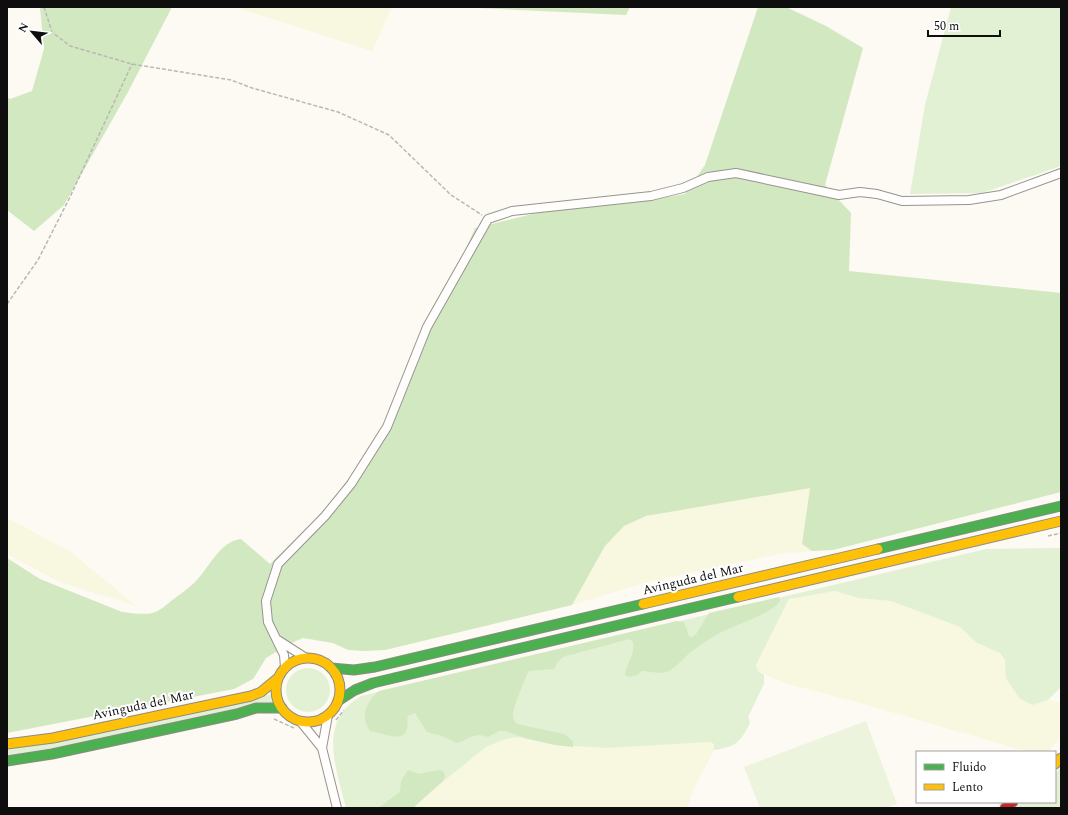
<svg xmlns="http://www.w3.org/2000/svg" width="1068" height="815" viewBox="0 0 1068 815" font-family="Spectral,serif">
  <rect width="100%" height="100%" fill="#fcfaf2"/>
  <path fill="#f8f7df" d="M 235,7 L 392,7 L 372,51 Z
    M 810,487 L 802,544 L 812,551 L 779,554 L 647,582 L 572,605 L 605,546 L 624,526 L 646,516 Z
    M 7,518 L 71,552 L 136,606 L 60,582 L 7,554 Z
    M 835,591 L 858,598 L 891,601 L 960,627 L 977,643 L 1000,653 L 1005,660 L 1006,678 L 1032,705 L 1048,700 L 1061,703 L 1061,737 L 1048,752 L 1028,752 L 857,702 L 784,683 L 758,671 L 756,665 L 789,599 Z
    M 518,737 L 555,745 L 607,748 L 710,742 L 714,744 L 714,750 L 693,790 L 687,808 L 413,808 L 425,796 L 486,747 L 505,739 Z"/>
  <path fill="#e2f1d3" d="M 951,7 L 1061,7 L 1061,166 L 982,193 L 910,194 L 925,105 Z
    M 1061,548 L 1061,687 L 1048,700 L 1032,705 L 1019,698 L 1006,678 L 1005,660 L 1000,653 L 977,643 L 960,627 L 891,601 L 858,598 L 835,591 L 789,599 L 756,665 L 758,671 L 764,675 L 764,684 L 748,717 L 750,723 C 740,743 735,747 714,750 L 714,744 L 710,742 L 607,748 L 555,745 L 518,737 L 505,739 L 486,747 L 425,796 L 413,808 L 346,808 C 336,768 317,722 361,696 L 986,549 Z
    M286 690a22 22 0 1 1 44 0a22 22 0 1 1-44 0Z
    M 270,694 L 273,705 L 90,742 L 7,756 L 7,750 C 91,736 174,719 257,699 Z
    M 1061,767 L 1061,808 L 1015,808 L 1022,802 L 1055,802 L 1055,774 Z"/>
  <path fill="#d2e8c1" d="M 40,7 L 172,7 L 128,92 L 64,205 L 34,231 L 7,210 L 7,97 L 10,99 L 32,91 L 44,49 Z
    M 458,7 L 630,7 L 626,15 Z
    M 758,7 L 786,7 L 826,26 L 863,48 L 825,185 L 851,213 L 849,271 L 1061,293 L 1061,492 L 833,550 L 812,551 L 802,544 L 810,488 L 646,516 L 624,526 L 605,546 L 572,605 L 385,650 L 364,651 L 348,650 L 333,643 L 303,638 L 289,644 L 266,658 L 253,679 L 234,689 L 7,733 L 7,558 L 40,579 L 122,612 C 131,613 143,615 153,613 C 159,611 165,606 171,601 C 179,595 188,589 195,582 C 209,568 220,541 241,539 L 270,564 L 330,505 L 382,432 L 445,296 L 475,228 L 545,211 L 631,203 L 685,194 L 705,165 Z
    M 779,597 L 780,601 C 774,612 739,624 726,630 C 715,635 703,643 692,651 C 684,657 678,666 669,671 C 658,675 652,671 642,671 L 637,675 L 629,677 L 625,675 C 626,663 636,654 633,642 L 629,639 L 563,657 L 557,663 L 554,669 L 529,671 C 526,675 512,711 513,716 C 513,719 515,722 517,724 L 564,734 L 573,741 L 573,747 L 555,745 L 525,738 L 505,731 L 499,731 L 488,737 C 474,732 470,739 457,743 L 442,736 L 427,732 L 415,713 L 408,716 C 406,721 409,727 406,732 C 400,742 379,732 370,731 C 360,717 366,701 379,691 L 677,621 L 684,622 L 689,636 L 692,637 L 696,634 L 709,613 Z
    M 408,770 L 419,774 L 438,770 L 443,771 L 445,776 L 443,781 L 413,808 L 378,808 L 400,792 L 401,781 Z"/>
  <path fill="#ecf4dd" d="M 866,721 L 897,804 L 886,808 L 760,808 L 744,767 Z"/>
  <g fill="none" stroke-linecap="round" stroke-linejoin="round">
    <g stroke="#959491" stroke-width="10">
      <path id="street" d="M 278,640 L 306,658
        M 285,668 L 284,655 L 268,622 L 266,601 L 278,564 L 325,516 L 351,484 L 387,427 L 427,327 L 488,219 L 512,211 L 651,196 L 683,188 L 708,177 L 736,173 L 839,195 L 860,192 L 877,194 L 902,201 L 969,200 L 1001,195 L 1061,173
        M 300,721 L 322,748 L 337,808
        M 322,748 L 328,715"/>
    </g>
    <g stroke="#8c8b87" stroke-width="11">
      <path id="fast" d="M 878,549 L 1061,506
        M 331,668 L 354,670 L 375,667 L 643,604
        M 338,701 L 355,690 L 373,683 L 738,597
        M 7,761 L 52,754 L 237,714 L 256,708 L 282,708"/>
    </g>
    <g stroke="#8c8b87" stroke-width="11">
      <path id="slow" d="M 738,597 L 1061,521
        M 643,604 L 878,549
        M276 690a32 32 0 1 1 64 0a32 32 0 1 1-64 0Z
        M 7,744 L 53,738 L 251,696 L 261,692 L 278,678
        M 1055,764 L 1061,758"/>
    </g>
    <g stroke="#8c8b87" stroke-width="11">
      <path id="jam" d="M 1005,808 L 1013,802"/>
    </g>
    <path stroke="#b8b8b6" stroke-width="1.5" stroke-dasharray="4 2" stroke-linecap="butt" d="M 44,7 L 52,32 L 70,46 L 132,64 L 231,80 L 252,88 L 338,112 L 389,135 L 451,195 L 482,215
      M 7,304 L 38,260 L 70,197 L 132,64
      M 1048,536 L 1061,533
      M 274,719 L 294,728
      M 336,720 L 344,710"/>
    <use href="#street" stroke="#fffefd" stroke-width="8"/>
    <use href="#fast" stroke="#4caf50" stroke-width="9"/>
    <use href="#slow" stroke="#ffc107" stroke-width="9"/>
    <use href="#jam" stroke="#c62828" stroke-width="9"/>
  </g>
  <g text-anchor="middle" dominant-baseline="central" stroke-width="4" stroke-linejoin="round" paint-order="stroke">
    <g font-size="13" fill="#0e0e0e" stroke="#fff">
      <text transform="translate(693 579) rotate(-13)">Avinguda del Mar</text>
      <text transform="translate(143 705) rotate(-12)">Avinguda del Mar</text>
    </g>
  </g>
  <rect width="1068" height="815" fill="none" stroke="#0e0e0e" stroke-width="16"/>
  <rect x="916" y="751" width="140" height="52" fill="#ffffff" stroke="#9f9f9f"/>
  <rect x="924" y="764" width="20" height="6" fill="#4caf50" stroke="#9f9f9f"/>
  <text x="952" y="771" font-size="12" fill="#0e0e0e">Fluido</text>
  <rect x="924" y="784" width="20" height="6" fill="#ffc107" stroke="#9f9f9f"/>
  <text x="952" y="791" font-size="12" fill="#0e0e0e">Lento</text>
  <g transform="translate(32 32) rotate(298)" stroke="#ffffff" stroke-width="3" paint-order="stroke">
  <path d="M0-3L7 15L0 10L-7 15Z" fill="#0e0e0e"/>
  <text y="-6" font-size="11" font-weight="bold" text-anchor="middle" fill="#0e0e0e">N</text>
  </g>
  <path d="M928 30v6h72v-6" fill="none" stroke="#0e0e0e" stroke-width="2"/>
  <text x="934" y="30" font-size="12" fill="#0e0e0e" stroke="#ffffff" stroke-width="3" paint-order="stroke">50 m</text>
</svg>
